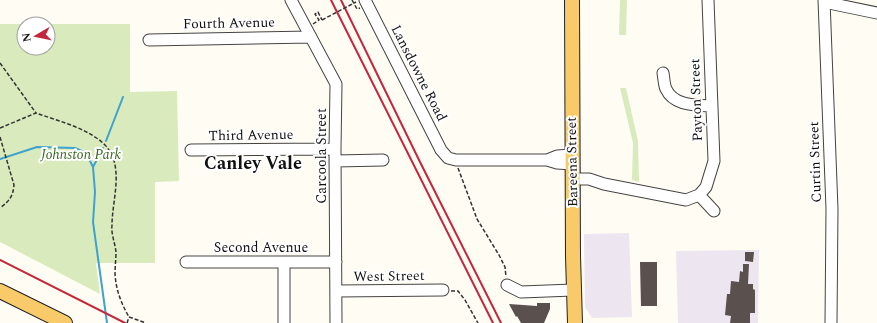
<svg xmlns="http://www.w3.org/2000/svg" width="877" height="323" viewBox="0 0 877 323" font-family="Spectral,serif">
  <rect width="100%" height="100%" fill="#fffcf4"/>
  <path fill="#ede5ef" d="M 629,233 L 632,317 L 592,318 L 585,307 L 584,234 Z
    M 759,250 L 758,323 L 678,323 L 676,251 Z"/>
  <path fill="#d9ebbc" d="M 620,0 L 627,0 L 626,35 L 619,35 Z
    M 0,24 L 24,24 L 24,48 L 48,48 L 48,24 L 130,24 L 130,92 L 177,91 L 179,181 L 155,182 L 155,263 L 96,263 L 100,294 L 0,242 Z
    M 620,88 L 626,88 L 638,141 L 639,182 L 632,180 L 633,143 Z"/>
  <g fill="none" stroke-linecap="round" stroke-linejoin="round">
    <path stroke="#3ea2cf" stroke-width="2" d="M 106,141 L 123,97
      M 0,159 L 37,147 L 75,148 L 86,153 L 93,167 L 95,192 L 93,222 L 107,323
      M 93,167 L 103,148"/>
  </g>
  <path fill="#5a504d" d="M 745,252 L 754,252 L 753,262 L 745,261 Z
    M 640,262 L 657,262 L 657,306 L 641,306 Z
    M 743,264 L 749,264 L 748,284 L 753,284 L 753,289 L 755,290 L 755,313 L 750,313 L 750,323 L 730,323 L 731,316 L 725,315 L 727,294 L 730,294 L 731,281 L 739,282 L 740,271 L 743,272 Z
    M 537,303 L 550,303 L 550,309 L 544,323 L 521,323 L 517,316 L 516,317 L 509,304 L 537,306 Z"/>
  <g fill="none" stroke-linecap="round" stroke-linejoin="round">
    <g stroke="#444" stroke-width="13">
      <path id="minor" d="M 291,0 L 336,84 L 335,149 L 336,323
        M 365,0 L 441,150 L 448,158 L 456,160 L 547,160 L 557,163 L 572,164
        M 824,0 L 832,209 L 831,323
        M 824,2 L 877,13
        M 149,40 L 311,37
        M 663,73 C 664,78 664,85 666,89 C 674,106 695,105 711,106
        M 191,150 L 335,149
        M 547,160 L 557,156 L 572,155
        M 335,161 L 383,160
        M 573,179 L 589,179 L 604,184 L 686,200 L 699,195 L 714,211
        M 699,195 L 706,187 L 714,161 L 708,0
        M 186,262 L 336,262
        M 284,263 L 284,323
        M 507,285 L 521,292 L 573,290
        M 336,291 L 443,290"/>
    </g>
    <g stroke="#222" stroke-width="16">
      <path id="major" d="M 572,0 L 573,256 L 575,323
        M 0,291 L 65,323"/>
    </g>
    <path stroke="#333" stroke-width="1.5" stroke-dasharray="4 2" stroke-linecap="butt" d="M 352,0 L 357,9 L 360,8
      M 313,24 L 319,20 L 315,14 L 318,12 L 322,20
      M 0,63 L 36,113
      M 0,128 L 36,113 C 58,121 88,128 105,145 C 125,166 112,200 112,225 C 111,234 115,243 116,252 C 116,259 115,266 115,274 C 116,290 121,303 129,317
      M 0,137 L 14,185 C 13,197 9,201 0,208
      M 458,168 L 477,219 L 499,255 L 505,267 L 506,277
      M 451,291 L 458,291 L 465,300 L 478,323
      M 129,317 L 146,323
      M 127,323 L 129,317"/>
    <use href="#minor" stroke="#fff" stroke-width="11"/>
    <use href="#major" stroke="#f9ca6a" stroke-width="14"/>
    <path stroke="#c4263b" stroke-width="2" d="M 331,0 L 493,323
      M 341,0 L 420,162 L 501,323
      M 0,260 L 125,323"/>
    <path stroke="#333" stroke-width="1.5" stroke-dasharray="4 2" stroke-linecap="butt" d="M 322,20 L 356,2"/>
  </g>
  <g text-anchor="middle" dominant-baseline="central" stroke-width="4" stroke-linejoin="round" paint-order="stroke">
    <g font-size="14" fill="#111" stroke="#fff">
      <text transform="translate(229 23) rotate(-1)">Fourth Avenue</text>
      <text transform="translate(419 73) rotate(63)">Lansdowne Road</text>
      <text transform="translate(696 100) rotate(-92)">Payton Street</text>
      <text transform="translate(251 135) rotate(-1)">Third Avenue</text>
      <text transform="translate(321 156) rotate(-90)">Carcoola Street</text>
      <text transform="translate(572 162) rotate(-91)">Bareena Street</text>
      <text transform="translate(815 162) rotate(-92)">Curtin Street</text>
      <text x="261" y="247">Second Avenue</text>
      <text transform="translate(389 276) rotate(-1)">West Street</text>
    </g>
    <g font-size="14" font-style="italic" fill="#356a1f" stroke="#fff">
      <text x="81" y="154">Johnston Park</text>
    </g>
    <g font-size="18" font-weight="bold" fill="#111" stroke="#fff">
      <text x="253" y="163">Canley Vale</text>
    </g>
  </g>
  <g transform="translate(36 36) rotate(261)"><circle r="19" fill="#ffffff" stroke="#a0a0a0"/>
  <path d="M0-3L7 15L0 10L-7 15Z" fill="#c4263b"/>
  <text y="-6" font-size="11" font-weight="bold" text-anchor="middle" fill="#111111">N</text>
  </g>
</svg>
